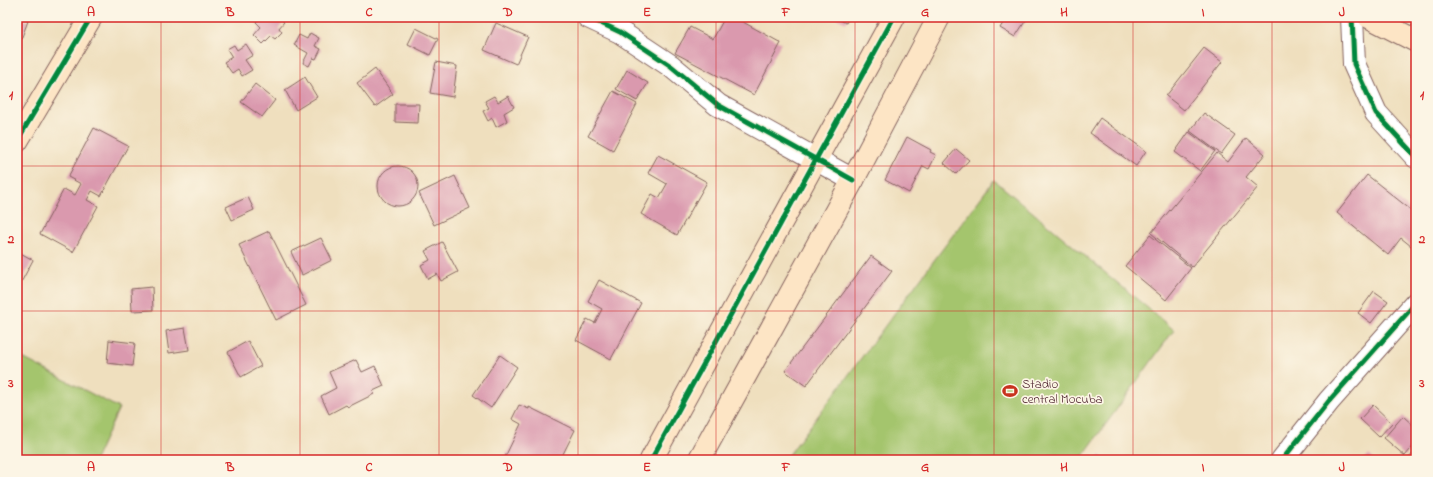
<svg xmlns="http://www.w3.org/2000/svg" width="1433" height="477" viewBox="0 0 1433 477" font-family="'Indie Flower',sans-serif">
  <rect width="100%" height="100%" fill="#fcf5e5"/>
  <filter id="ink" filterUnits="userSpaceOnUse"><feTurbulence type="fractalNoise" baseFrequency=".025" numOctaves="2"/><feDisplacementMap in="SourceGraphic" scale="8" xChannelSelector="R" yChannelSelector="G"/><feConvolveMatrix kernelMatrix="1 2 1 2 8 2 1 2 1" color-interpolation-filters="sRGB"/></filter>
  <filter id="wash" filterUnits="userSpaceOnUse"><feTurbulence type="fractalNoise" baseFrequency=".012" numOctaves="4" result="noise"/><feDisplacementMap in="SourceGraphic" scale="16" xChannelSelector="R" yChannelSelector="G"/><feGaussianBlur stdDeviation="0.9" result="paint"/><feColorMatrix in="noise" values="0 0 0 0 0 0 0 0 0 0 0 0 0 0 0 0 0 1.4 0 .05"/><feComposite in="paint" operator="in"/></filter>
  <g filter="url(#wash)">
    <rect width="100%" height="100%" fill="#efdfbe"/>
    <path fill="#a4c56d" stroke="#77724c" d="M 994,180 L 1174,330 L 1080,460 L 785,460 Z
      M 17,355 L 119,408 L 95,460 L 17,460 Z"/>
    <g id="blocks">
      <path fill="#da99ae" d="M 17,17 L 28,21 L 17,50 Z
        M 260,17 L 266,17 L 269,20 L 271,17 L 278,17 L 284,22 L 279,28 L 282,32 L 275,39 L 271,36 L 263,44 L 254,35 L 261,27 L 256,22 Z
        M 725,17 L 734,17 L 781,43 L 754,95 L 675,53 L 690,27 L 713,39 Z
        M 834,17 L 849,17 L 846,23 Z
        M 1007,17 L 1028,17 L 1015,37 L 1000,28 Z
        M 496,23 L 528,37 L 516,64 L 484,50 Z
        M 416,28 L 438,39 L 430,55 L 408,44 Z
        M 310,33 L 319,38 L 315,46 L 321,49 L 316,59 L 313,58 L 309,66 L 303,63 L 308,53 L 294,45 L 299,35 L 307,39 Z
        M 246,44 L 253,55 L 245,60 L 252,70 L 242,76 L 238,69 L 232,73 L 224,62 L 232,57 L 227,49 L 234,45 L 237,50 Z
        M 1204,48 L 1222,62 L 1184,110 L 1166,96 Z
        M 436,62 L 457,66 L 453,97 L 430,93 Z
        M 375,69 L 393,94 L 375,107 L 357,83 Z
        M 627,70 L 648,83 L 637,101 L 616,89 Z
        M 305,77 L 317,97 L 296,110 L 285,90 Z
        M 255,84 L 275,100 L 262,117 L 241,102 Z
        M 613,91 L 637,104 L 613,150 L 588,136 Z
        M 494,96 L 498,102 L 508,96 L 514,107 L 504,113 L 507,121 L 496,127 L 492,118 L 488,121 L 483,111 L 489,108 L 485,101 Z
        M 395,104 L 419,104 L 418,123 L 395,122 Z
        M 1204,113 L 1235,135 L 1221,154 L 1190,131 Z
        M 1100,118 L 1146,151 L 1136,166 L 1090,133 Z
        M 94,128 L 128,146 L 101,196 L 92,191 L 87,200 L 98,206 L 73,252 L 40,234 L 64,189 L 75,195 L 81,184 L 68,177 Z
        M 1189,132 L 1215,151 L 1200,171 L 1175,152 Z
        M 907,137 L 931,150 L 930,152 L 936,155 L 929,169 L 923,166 L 909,193 L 885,180 Z
        M 1246,138 L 1265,154 L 1246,177 L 1258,187 L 1192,267 L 1151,233 L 1217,153 L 1228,162 Z
        M 956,149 L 969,160 L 956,174 L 944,163 Z
        M 658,155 L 707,182 L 677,235 L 641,214 L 652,194 L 659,198 L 667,184 L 648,173 Z
        M378 186a20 20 0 1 1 40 0a20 20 0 1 1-40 0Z
        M 1367,175 L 1416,214 L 1416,250 L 1401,238 L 1388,255 L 1337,213 Z
        M 455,176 L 470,208 L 434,225 L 419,193 Z
        M 248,197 L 254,210 L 232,220 L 226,207 Z
        M 269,231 L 306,305 L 276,320 L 239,245 Z
        M 1150,235 L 1191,268 L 1166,300 L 1125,266 Z
        M 321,238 L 332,260 L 302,275 L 291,252 Z
        M 442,242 L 458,272 L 441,281 L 437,274 L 428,279 L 421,265 L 430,260 L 425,251 Z
        M 17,251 L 33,260 L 17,290 Z
        M 871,256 L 892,271 L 806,386 L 785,371 Z
        M 599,280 L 641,303 L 611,359 L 576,340 L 587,319 L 595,323 L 602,309 L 588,301 Z
        M 152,287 L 153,310 L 132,311 L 131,289 Z
        M 1374,291 L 1388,301 L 1371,323 L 1358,313 Z
        M 185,328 L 189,350 L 169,353 L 166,331 Z
        M 109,340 L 135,343 L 132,366 L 107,363 Z
        M 248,341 L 261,366 L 241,377 L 228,352 Z
        M 500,355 L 517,367 L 491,408 L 473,395 Z
        M 356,360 L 362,372 L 375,366 L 384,386 L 373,391 L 374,394 L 348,407 L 346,405 L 329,414 L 321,396 L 336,388 L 329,372 Z
        M 519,405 L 529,409 L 529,407 L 575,430 L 560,460 L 510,460 L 505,457 L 521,424 L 512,419 Z
        M 1373,405 L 1392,423 L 1379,437 L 1360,419 Z
        M 1403,416 L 1416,428 L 1416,443 L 1405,456 L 1384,438 Z
        M 1416,450 L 1416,460 L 1407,460 Z
        M 1100,455 L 1105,460 L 1095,460 Z
        M 1369,455 L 1374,460 L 1363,460 Z"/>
    </g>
  </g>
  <g filter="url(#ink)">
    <use href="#blocks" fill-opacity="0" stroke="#84625e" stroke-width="1"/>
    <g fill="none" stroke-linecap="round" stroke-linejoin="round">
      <g stroke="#84625e" stroke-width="24">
        <path id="street" d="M 588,17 L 620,32 L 671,66 L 718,105 L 853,180
          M 1352,17 L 1354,64 L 1376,113 L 1416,157
          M 1282,460 L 1329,401 L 1416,303"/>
      </g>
      <g stroke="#84625e" stroke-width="24">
        <path id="secondary" d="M 1369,17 L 1416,41
          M 17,141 L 91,17
          M 651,460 L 894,17
          M 699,460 L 853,180 L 939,17"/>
      </g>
      <use href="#street" stroke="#fff" stroke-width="22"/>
      <use href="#secondary" stroke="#fde5c5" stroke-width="22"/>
      <g stroke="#fcf5e5" stroke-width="8">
        <path id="cycleway" d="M 588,17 L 620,32 L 671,66 L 718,105 L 853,180
          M 1352,17 L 1354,64 L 1376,113 L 1416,157
          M 17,141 L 91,17
          M 651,460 L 894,17
          M 1282,460 L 1329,401 L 1416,303"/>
      </g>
      <use href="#cycleway" stroke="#00873e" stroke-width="5"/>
    </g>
  </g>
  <path fill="none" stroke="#d62828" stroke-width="1" stroke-opacity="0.55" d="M 161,17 L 161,460M 300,17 L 300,460M 439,17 L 439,460M 578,17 L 578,460M 716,17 L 716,460M 855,17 L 855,460M 994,17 L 994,460M 1133,17 L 1133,460M 1272,17 L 1272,460M 17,166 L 1416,166M 17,311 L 1416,311"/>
  <defs>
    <g id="stadium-bare" transform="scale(1.2)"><path d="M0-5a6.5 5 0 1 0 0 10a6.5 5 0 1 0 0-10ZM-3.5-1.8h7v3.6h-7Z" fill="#c8321e" stroke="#fcf5e5" stroke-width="2.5" paint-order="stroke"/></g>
  </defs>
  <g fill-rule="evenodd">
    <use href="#stadium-bare" x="1010" y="391"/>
  </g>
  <g text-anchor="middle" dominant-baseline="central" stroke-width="3.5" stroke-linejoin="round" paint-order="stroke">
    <g font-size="13" fill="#4a1f2b" stroke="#fcf5e5" text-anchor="start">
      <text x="1022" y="384">Stadio<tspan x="1022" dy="15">central Mocuba</tspan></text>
    </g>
  </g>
  <rect width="1433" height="477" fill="none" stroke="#fcf5e5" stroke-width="44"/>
  <rect x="22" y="22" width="1389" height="433" fill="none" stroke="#d62828" stroke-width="1.5"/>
  <g font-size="13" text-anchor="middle" font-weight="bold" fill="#d62828">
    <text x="91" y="16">A</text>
    <text x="230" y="16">B</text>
    <text x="369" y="16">C</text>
    <text x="508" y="16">D</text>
    <text x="647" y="16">E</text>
    <text x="786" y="16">F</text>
    <text x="925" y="16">G</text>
    <text x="1064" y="16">H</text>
    <text x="1203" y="16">I</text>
    <text x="1342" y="16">J</text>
    <text x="11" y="99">1</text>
    <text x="1422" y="99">1</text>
    <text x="11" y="243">2</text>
    <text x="1422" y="243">2</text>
    <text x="11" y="387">3</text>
    <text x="1422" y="387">3</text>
    <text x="91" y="471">A</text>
    <text x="230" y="471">B</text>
    <text x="369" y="471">C</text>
    <text x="508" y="471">D</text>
    <text x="647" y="471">E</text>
    <text x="786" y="471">F</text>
    <text x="925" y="471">G</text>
    <text x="1064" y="471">H</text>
    <text x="1203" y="471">I</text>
    <text x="1342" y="471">J</text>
  </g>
</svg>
